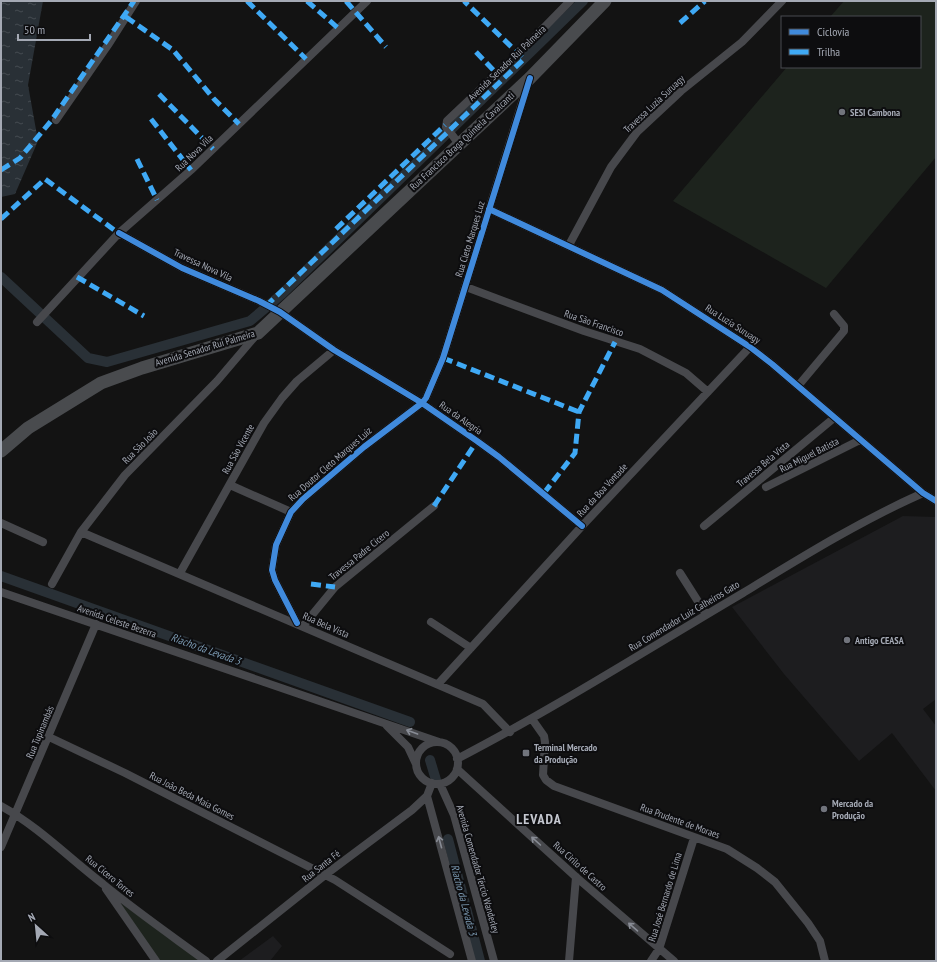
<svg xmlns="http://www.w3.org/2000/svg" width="937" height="962" viewBox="0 0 937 962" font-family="'PT Sans Narrow',sans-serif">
  <defs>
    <pattern id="water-ripples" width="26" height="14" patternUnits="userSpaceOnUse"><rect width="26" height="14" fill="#293036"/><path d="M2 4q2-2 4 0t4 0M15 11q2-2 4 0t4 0" fill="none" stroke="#454b51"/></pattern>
  </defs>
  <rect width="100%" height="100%" fill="#131313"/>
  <path fill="#1d1d1f" d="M 903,516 L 936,517 L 936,699 L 923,709 L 936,726 L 936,791 L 892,733 L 859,761 L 784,674 L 732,607 Z
    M 273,936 L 282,946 L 270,961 L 239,961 Z"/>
  <path fill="#1d231d" d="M 844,1 L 936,1 L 936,157 L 826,288 L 673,201 L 787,67 L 920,67 L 920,17 L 830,17 Z
    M 118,901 L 201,961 L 160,961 Z"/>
  <path fill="url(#water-ripples)" d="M 1,1 L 43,1 L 28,85 L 38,141 L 15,194 L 1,197 Z"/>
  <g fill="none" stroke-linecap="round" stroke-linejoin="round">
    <path stroke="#293036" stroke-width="10" d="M 1,277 L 88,358 L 107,362 L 250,321 L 282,294 L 583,1
      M 1,576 L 410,722
      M 430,760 L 436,780
      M 448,839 L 480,961"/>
    <path stroke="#47484c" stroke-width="8" d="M 56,120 L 108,45 L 136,1
      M 459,144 L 446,127 L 447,121 L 522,50 L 570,1
      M 489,209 L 662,290 L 750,347 L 772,364 L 923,493 L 936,501
      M 119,233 L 182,268 L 259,301 L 280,312 L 334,350 L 422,403 L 477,441 L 499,457 L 582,526
      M 569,245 L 611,167 L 637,132 L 681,91 L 742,42 L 782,1
      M 466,287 L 584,331 L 640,349 L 686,373 L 708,392
      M 37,322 L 119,233 L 191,170 L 367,1
      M 798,386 L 844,331 L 844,326 L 834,314
      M 230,485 L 291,512
      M 766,487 L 860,440
      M 1,523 L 43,542
      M 704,526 L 834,418
      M 81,532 L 483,704 L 510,732
      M 180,573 L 264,423 L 282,398 L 297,381 L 334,350
      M 680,573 L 706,614
      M 52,584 L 81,532 L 125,475 L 217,381 L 257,334
      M 1,592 L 439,742
      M 431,622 L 471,648
      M 297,623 L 275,580 L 272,570 L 276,545 L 291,512 L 303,499 L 364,447 L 422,403 L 426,398 L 443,358 L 529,80
      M 303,626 L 335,587 L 434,506
      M 439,683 L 582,526 L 750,347
      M 532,719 L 544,736 L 545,742 L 543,775 L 546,780 L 554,786 L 727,849 L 757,868 L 775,882 L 808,923 L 820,941 L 825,961
      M 387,726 L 408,747 L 416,764
      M 49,737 L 125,773 L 335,880 L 450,954
      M416 763a21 21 0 1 1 42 0a21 21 0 1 1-42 0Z
      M 457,759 C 555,708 648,649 743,593 C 802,557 860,521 923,493
      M 457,769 L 576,877 L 674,961
      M 440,784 L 454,815 L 494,961
      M 427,796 L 472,961
      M 1,806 C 39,827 69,858 103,884 C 136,911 172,936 206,961
      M 1,847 L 96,624
      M 106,889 L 156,961
      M 217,961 L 325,875 L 412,810 L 427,796 L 432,783
      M 569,961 L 576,877
      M 651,961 L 659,949 L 694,838"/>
    <path stroke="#494b4e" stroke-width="13" d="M 1,451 L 28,428 L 101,383 L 142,368 L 258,333 L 530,78 L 605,1"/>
    <path stroke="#3fa9f5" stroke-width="5" stroke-dasharray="10 5" stroke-linecap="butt" d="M 247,1 L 306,59
      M 307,1 L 338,28
      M 346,1 L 386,47
      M 126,17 L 173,50 L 214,99 L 239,124
      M 680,23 L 705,1
      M 476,52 L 497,74
      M 159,94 L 213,149
      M 151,119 L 191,170
      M 137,159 L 157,200
      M 1,170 L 20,158 L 51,121 L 134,1
      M 1,219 L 45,179 L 121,235
      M 336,229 L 445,125
      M 77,277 L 144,316
      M 266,306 L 524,59 L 464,1
      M 443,358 L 579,412
      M 544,493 L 575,453 L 579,412 L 615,342
      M 434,506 L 477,441
      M 311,584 L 335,587"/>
    <g stroke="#0d0d0f" stroke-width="8">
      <path id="cycleway" d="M 489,209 L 662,290 L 750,347 L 772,364 L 923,493 L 936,501
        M 119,233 L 182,268 L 259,301 L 280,312 L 334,350 L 422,403 L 477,441 L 499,457 L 582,526
        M 297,623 L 275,580 L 272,570 L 276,545 L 291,512 L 303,499 L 364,447 L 422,403 L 426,398 L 443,358 L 530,78"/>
    </g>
    <use href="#cycleway" stroke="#408adc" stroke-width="6"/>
  </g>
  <defs><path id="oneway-shaft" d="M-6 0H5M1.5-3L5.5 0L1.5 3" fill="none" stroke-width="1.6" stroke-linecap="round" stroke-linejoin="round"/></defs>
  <g stroke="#888c95">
    <use href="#oneway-shaft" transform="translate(412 732) rotate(-160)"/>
    <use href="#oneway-shaft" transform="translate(536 841) rotate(-138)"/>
    <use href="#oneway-shaft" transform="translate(440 842) rotate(-105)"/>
    <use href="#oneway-shaft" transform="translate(633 927) rotate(-139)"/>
  </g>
  <g fill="#71747c" stroke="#0d0d0f" stroke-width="1.5">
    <circle cx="842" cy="112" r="4"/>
    <circle cx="847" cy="640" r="4"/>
    <rect x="522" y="749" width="8" height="8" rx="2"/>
    <circle cx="824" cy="809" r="4"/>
  </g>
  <g text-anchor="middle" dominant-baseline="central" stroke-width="4" stroke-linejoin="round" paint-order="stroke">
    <g font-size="10" fill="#a4a9b4" stroke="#0d0d0f">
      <text transform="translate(507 63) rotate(-44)">Avenida Senador Rui Palmeira</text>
      <text transform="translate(654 104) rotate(-43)">Travessa Luzia Suruagy</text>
      <text transform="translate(462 141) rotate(-43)">Rua Francisco Braga Quintela Cavalcanti</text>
      <text transform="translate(194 153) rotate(-44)">Rua Nova Vila</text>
      <text transform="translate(470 239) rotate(-73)">Rua Cleto Marques Luz</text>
      <text transform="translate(203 265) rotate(25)">Travessa Nova Vila</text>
      <text transform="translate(594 323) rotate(19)">Rua São Francisco</text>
      <text transform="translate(733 324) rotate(33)">Rua Luzia Suruagy</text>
      <text transform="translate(205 348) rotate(-17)">Avenida Senador Rui Palmeira</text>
      <text transform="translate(461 418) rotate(35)">Rua da Alegria</text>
      <text transform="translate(140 446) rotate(-45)">Rua São João</text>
      <text transform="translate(238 449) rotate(-61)">Rua São Vicente</text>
      <text transform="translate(809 455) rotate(-27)">Rua Miguel Batista</text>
      <text transform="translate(330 464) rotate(-41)">Rua Doutor Cleto Marques Luiz</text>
      <text transform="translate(763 464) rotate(-40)">Travessa Bela Vista</text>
      <text transform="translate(602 490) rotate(-47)">Rua da Boa Vontade</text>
      <text transform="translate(359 555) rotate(-39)">Travessa Padre Cícero</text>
      <text transform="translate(684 616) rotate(-31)">Rua Comendador Luiz Calheiros Gato</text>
      <text transform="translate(117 621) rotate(19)">Avenida Celeste Bezerra</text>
      <text transform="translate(326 625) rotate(24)">Rua Bela Vista</text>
      <text transform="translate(40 732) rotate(-67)">Rua Tupinambás</text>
      <text transform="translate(192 796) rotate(27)">Rua João Beda Maia Gomes</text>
      <text transform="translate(680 821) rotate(20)">Rua Prudente de Moraes</text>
      <text transform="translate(321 866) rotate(-38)">Rua Santa Fé</text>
      <text transform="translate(580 866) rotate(42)">Rua Cirilo de Castro</text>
      <text transform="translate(478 869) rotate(74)">Avenida Comendador Tércio Wanderley</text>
      <text transform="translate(110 876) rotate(39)">Rua Cícero Torres</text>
      <text transform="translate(665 897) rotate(-73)">Rua José Bernardo de Lima</text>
    </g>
    <g font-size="10" font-weight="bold" fill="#a4a9b4" stroke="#0d0d0f" text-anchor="start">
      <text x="850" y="112">SESI Cambona</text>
      <text x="855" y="640">Antigo CEASA</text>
      <text x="534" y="747">Terminal Mercado<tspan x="534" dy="12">da Produção</tspan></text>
      <text x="832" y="803">Mercado da<tspan x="832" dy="12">Produção</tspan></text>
    </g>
    <g font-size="11" font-style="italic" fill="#7a98b0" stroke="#0d0d0f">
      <text transform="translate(206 649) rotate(20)">Riacho da Levada 3</text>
      <text transform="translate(464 900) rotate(75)">Riacho da Levada 3</text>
    </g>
    <g font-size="14" font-weight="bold" letter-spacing="1" fill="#c5c8d0" stroke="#0d0d0f">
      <text x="539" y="819">LEVADA</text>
    </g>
  </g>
  <rect width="937" height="962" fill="none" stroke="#a4a9b4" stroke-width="4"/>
  <rect x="781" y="16" width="140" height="52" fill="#0d0d0f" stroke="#494b51"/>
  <rect x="789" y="29" width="20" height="6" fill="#408adc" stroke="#494b51"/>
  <text x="817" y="36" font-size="12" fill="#a4a9b4">Ciclovia</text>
  <rect x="789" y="49" width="20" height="6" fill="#3fa9f5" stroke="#494b51"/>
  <text x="817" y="56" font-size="12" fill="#a4a9b4">Trilha</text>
  <g transform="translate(36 926) rotate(333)" stroke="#0d0d0f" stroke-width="3" paint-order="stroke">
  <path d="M0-3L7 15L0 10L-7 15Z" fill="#a4a9b4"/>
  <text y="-6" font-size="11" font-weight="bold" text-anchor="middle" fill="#a4a9b4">N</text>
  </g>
  <path d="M18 34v6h72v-6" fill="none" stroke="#a4a9b4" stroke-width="2"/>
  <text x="24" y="34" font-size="12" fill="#a4a9b4" stroke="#0d0d0f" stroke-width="3" paint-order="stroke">50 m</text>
</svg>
